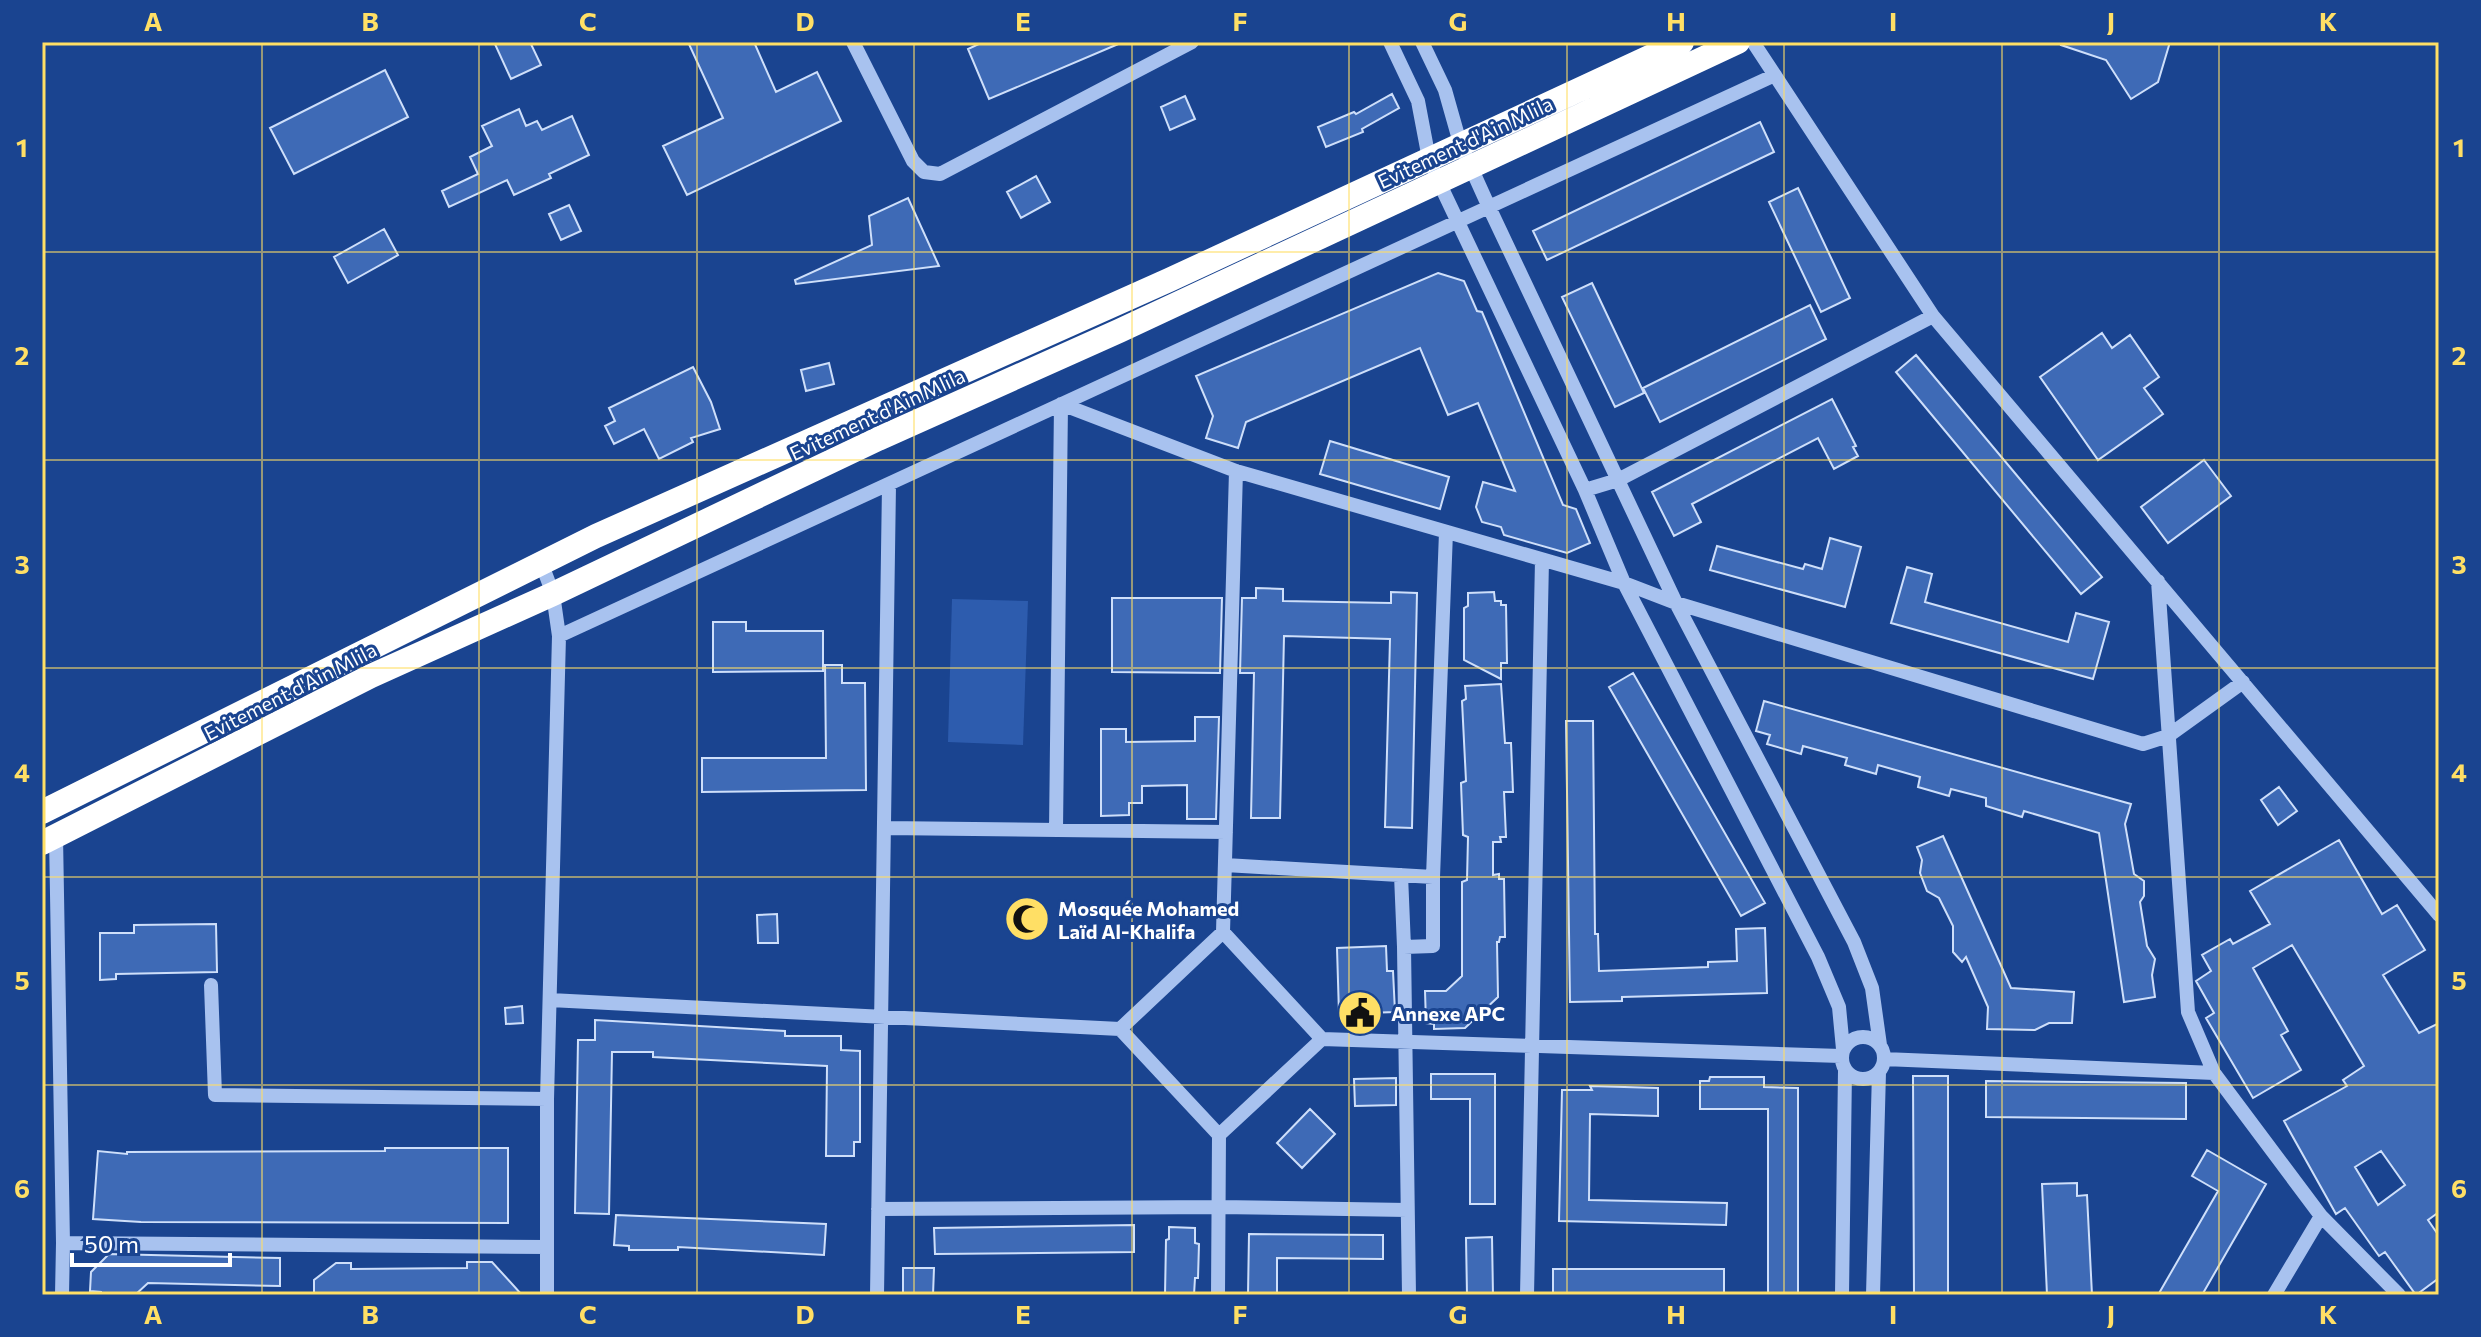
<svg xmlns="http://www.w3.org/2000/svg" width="2481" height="1337" viewBox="0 0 2481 1337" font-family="Commissioner,sans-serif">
  <rect width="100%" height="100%" fill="#1a4490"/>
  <path fill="#2d5cae" d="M 952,599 L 1028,601 L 1023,745 L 948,742 Z"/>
  <path fill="#3e6ab6" stroke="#cedffa" stroke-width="2" fill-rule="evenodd" d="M 494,42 L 530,42 L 541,65 L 511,79 Z
    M 688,42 L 754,42 L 776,92 L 817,72 L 841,121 L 687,195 L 663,146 L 723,118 Z
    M 983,42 L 1123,42 L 989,99 L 968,49 Z
    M 2062,42 L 2170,42 L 2158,82 L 2131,99 L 2106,60 L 2061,45 Z
    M 385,70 L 408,117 L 294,174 L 270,128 Z
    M 1392,94 L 1399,108 L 1362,129 L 1363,132 L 1326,147 L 1318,127 L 1354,112 L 1356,114 Z
    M 1185,96 L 1195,119 L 1170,130 L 1161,107 Z
    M 519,109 L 526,126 L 537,121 L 542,130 L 572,116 L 589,155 L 549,174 L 551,178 L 514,195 L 507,180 L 449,207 L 442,191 L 478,174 L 470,157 L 492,146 L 482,126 Z
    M 1760,122 L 1774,152 L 1547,260 L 1533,231 Z
    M 1036,176 L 1050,202 L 1021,218 L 1007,192 Z
    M 1798,188 L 1850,298 L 1821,312 L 1769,202 Z
    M 908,198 L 939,266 L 796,284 L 795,280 L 872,245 L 869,216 Z
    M 569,205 L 581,231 L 561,240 L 549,214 Z
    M 384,229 L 398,255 L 348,283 L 334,257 Z
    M 1438,273 L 1464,281 L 1477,311 L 1482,312 L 1563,505 L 1576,509 L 1590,543 L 1567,553 L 1504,535 L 1501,527 L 1482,522 L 1476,507 L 1483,482 L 1515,491 L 1478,403 L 1448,415 L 1420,348 L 1246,422 L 1238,448 L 1206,438 L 1213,416 L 1196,376 Z
    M 1592,283 L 1644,393 L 1615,407 L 1562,297 Z
    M 1810,305 L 1826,339 L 1660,422 L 1643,388 Z
    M 2102,333 L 2112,348 L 2130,335 L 2159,377 L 2144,388 L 2163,414 L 2098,460 L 2040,377 Z
    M 1916,355 L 2102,577 L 2081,594 L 1896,372 Z
    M 829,363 L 834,384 L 806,391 L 801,370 Z
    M 693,367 L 711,402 L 720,429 L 691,438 L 693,442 L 659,459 L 644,429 L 614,444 L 605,426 L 615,421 L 609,408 Z
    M 1832,399 L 1856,446 L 1853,447 L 1858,456 L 1834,469 L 1818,438 L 1692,504 L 1701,522 L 1674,536 L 1652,492 Z
    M 1330,441 L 1449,477 L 1440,509 L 1320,474 Z
    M 2204,460 L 2231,496 L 2168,543 L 2141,507 Z
    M 1830,538 L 1861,547 L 1845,607 L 1710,570 L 1717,546 L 1803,569 L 1805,564 L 1822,569 Z
    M 1907,567 L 1932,574 L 1925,602 L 2068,642 L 2076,613 L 2109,622 L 2093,679 L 1891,623 Z
    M 1256,588 L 1283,589 L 1283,601 L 1391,603 L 1391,592 L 1417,593 L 1412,828 L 1385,827 L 1390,639 L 1284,636 L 1280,818 L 1251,818 L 1254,673 L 1240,673 L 1242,598 L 1256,598 Z
    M 1494,592 L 1495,601 L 1501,601 L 1501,605 L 1506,605 L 1507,663 L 1501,663 L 1501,679 L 1464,660 L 1464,608 L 1468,606 L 1468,593 Z
    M 1112,598 L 1222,598 L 1220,673 L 1112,672 Z
    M 713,622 L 746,622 L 746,631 L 823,631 L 823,671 L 713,672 Z
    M 825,665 L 842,665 L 842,683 L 865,683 L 866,790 L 702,792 L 702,758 L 826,758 Z
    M 1633,673 L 1765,903 L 1741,916 L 1609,687 Z
    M 1501,684 L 1505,743 L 1511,743 L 1513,792 L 1504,792 L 1506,837 L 1500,837 L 1501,842 L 1493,842 L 1493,875 L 1499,874 L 1499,879 L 1504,879 L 1505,937 L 1500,937 L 1499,942 L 1497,942 L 1498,997 L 1465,1028 L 1434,1029 L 1434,1024 L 1426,1023 L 1425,991 L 1446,991 L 1462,976 L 1462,882 L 1467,880 L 1468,837 L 1463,835 L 1461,783 L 1466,781 L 1462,701 L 1466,699 L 1465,686 Z
    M 1764,701 L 2131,804 L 2125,824 L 2134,874 L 2144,881 L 2144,896 L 2140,902 L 2147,946 L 2155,959 L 2152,975 L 2155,997 L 2124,1002 L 2099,833 L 2024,811 L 2022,817 L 1986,806 L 1986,798 L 1951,789 L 1949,796 L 1918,787 L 1920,777 L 1878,765 L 1876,774 L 1845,765 L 1847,758 L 1803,746 L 1801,754 L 1767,744 L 1770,735 L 1756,731 Z
    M 1195,717 L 1219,717 L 1216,819 L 1187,819 L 1187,785 L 1142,786 L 1142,803 L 1129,803 L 1129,815 L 1101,816 L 1101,729 L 1126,729 L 1126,742 L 1195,741 Z
    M 1566,721 L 1593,721 L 1595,934 L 1598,934 L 1599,971 L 1708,967 L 1708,962 L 1737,961 L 1736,929 L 1765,928 L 1767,993 L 1622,997 L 1622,1001 L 1570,1002 Z
    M 2279,787 L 2297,811 L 2278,825 L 2261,800 Z
    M 1943,836 L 2011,988 L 2074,992 L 2072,1023 L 2049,1023 L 2035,1030 L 1987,1029 L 1988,1007 L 1966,957 L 1962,962 L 1953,952 L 1953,926 L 1939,898 L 1927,891 L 1920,873 L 1922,860 L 1917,847 Z
    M 2339,840 L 2382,914 L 2397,905 L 2425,950 L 2383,975 L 2419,1033 L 2439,1023 L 2439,1212 L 2428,1220 L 2439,1236 L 2439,1278 L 2416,1295 L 2385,1252 L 2379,1256 L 2345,1208 L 2336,1214 L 2284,1121 L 2347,1086 L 2343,1080 L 2364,1066 L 2292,945 L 2253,968 L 2288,1031 L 2281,1035 L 2301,1070 L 2253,1098 L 2206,1018 L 2214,1013 L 2196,981 L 2211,971 L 2202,955 L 2230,939 L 2233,944 L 2270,924 L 2250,891 ZM 2381,1151 L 2405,1185 L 2378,1205 L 2355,1167 Z
    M 777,914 L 778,943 L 758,943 L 757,915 Z
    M 216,924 L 217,972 L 116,974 L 116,979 L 100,980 L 100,933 L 134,933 L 134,925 Z
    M 1386,946 L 1387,971 L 1393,971 L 1395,1012 L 1339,1014 L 1337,948 Z
    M 522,1006 L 523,1023 L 506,1024 L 505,1008 Z
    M 595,1020 L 785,1031 L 785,1036 L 841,1036 L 841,1050 L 860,1051 L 860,1142 L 854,1142 L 854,1156 L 826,1156 L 827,1066 L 653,1057 L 653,1052 L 612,1052 L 609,1214 L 575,1213 L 578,1040 L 595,1040 Z
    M 1431,1074 L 1495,1074 L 1495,1204 L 1470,1204 L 1470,1099 L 1431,1099 Z
    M 1913,1076 L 1948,1076 L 1948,1295 L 1914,1295 Z
    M 1710,1077 L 1764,1077 L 1764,1087 L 1798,1088 L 1798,1295 L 1768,1295 L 1768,1109 L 1700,1109 L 1700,1081 L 1709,1081 Z
    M 1396,1078 L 1396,1105 L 1355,1106 L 1354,1079 Z
    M 1986,1081 L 2186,1083 L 2186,1119 L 1986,1117 Z
    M 1590,1086 L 1658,1088 L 1658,1116 L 1590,1114 L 1589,1200 L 1727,1203 L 1726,1225 L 1559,1221 L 1562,1090 L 1592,1090 Z
    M 1310,1109 L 1335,1134 L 1302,1168 L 1277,1143 Z
    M 385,1148 L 508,1148 L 508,1223 L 141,1222 L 93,1219 L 98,1151 L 127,1154 L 127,1152 L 385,1151 Z
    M 2207,1150 L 2266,1184 L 2202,1295 L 2158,1295 L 2218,1191 L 2192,1176 Z
    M 2077,1183 L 2077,1196 L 2087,1195 L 2092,1295 L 2047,1295 L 2042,1184 Z
    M 616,1215 L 826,1224 L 824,1255 L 678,1247 L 678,1250 L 629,1250 L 629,1246 L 614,1245 Z
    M 1134,1225 L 1134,1252 L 935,1254 L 934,1228 Z
    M 1169,1227 L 1195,1228 L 1195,1243 L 1199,1244 L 1198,1278 L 1195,1278 L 1194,1295 L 1165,1295 L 1166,1240 L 1169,1239 Z
    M 1249,1234 L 1383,1235 L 1383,1259 L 1277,1258 L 1277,1295 L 1248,1295 Z
    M 1492,1237 L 1493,1295 L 1467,1295 L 1466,1238 Z
    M 109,1254 L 280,1258 L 280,1286 L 148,1283 L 135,1295 L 101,1295 L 101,1292 L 90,1291 L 91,1272 Z
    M 467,1262 L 492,1262 L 522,1295 L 314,1293 L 314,1280 L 336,1263 L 351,1263 L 351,1269 L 467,1268 Z
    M 903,1268 L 934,1268 L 933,1295 L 903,1295 Z
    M 1553,1269 L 1724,1269 L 1724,1295 L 1553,1295 Z"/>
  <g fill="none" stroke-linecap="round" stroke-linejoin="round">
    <path stroke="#a8c2ef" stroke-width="14" d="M 853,42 L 913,161 L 924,172 L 940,174 L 1192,42
      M 1390,42 L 1418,101 L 1429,159 L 1438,180 L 1585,490 L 1624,583 L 1818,957 L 1839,1007 L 1843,1049
      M 1422,42 L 1445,90 L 1460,143 L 1488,205 L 1676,603 L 1854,942 L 1872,988 L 1880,1045
      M 1753,42 L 1933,316 L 2439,915
      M 1585,490 L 1618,480 L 1933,316
      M 541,562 L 553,594 L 559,636 L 547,1099 L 547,1295
      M 2158,581 L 2188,1012 L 2214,1073 L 2321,1216 L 2399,1295
      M 559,636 L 1775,75
      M 885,828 L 1226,832
      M 1056,830 L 1061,404 L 1236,471 L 1624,583 L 1676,603 L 2143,744 L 2168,736 L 2243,682
      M 56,836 L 63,1243
      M 1225,865 L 1433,877 L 1446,532
      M 1401,875 L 1404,947 L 1433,946 L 1433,877
      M 1223,932 L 1236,471
      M 1404,947 L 1409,1295
      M 211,985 L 215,1095 L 547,1099
      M 550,1000 L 1120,1029
      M1842 1058a21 21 0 1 1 42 0a21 21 0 1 1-42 0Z
      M 1322,1039 L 1841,1056
      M 1884,1059 L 2214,1073
      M 878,1209 L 1219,1207 L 1407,1210
      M 62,1295 L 63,1243 L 546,1247
      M 877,1295 L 889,485
      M 1218,1295 L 1219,1135 L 1120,1029 L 1223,932 L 1322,1039 L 1219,1135
      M 1527,1295 L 1542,560
      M 1842,1295 L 1845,1070
      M 1873,1295 L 1879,1072
      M 2274,1295 L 2321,1216"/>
    <path stroke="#fff" stroke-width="24" d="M 42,812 L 596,536 L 1169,280 L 1682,42
      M 42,843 L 371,676 L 553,594 L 878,439 L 1119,331 L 1738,42"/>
  </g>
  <path fill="none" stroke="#ffdf65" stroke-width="2" stroke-opacity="0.55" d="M 262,42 L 262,1295M 479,42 L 479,1295M 697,42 L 697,1295M 914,42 L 914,1295M 1132,42 L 1132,1295M 1349,42 L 1349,1295M 1567,42 L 1567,1295M 1784,42 L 1784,1295M 2002,42 L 2002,1295M 2219,42 L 2219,1295M 42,252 L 2439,252M 42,460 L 2439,460M 42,668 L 2439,668M 42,877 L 2439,877M 42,1085 L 2439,1085"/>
  <defs>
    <g id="mosque-disc" transform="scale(2.3)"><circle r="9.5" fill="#ffdf65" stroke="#1a4490"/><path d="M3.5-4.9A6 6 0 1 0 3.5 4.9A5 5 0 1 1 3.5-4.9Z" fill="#111"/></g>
    <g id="civic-disc" transform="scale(2.3)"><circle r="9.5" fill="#ffdf65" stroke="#1a4490"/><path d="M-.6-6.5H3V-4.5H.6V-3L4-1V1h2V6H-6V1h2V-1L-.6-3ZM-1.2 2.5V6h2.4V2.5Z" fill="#111"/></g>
  </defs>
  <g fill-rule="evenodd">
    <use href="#mosque-disc" x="1027" y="919"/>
    <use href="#civic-disc" x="1360" y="1013"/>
  </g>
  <g text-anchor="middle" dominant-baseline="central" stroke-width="6" stroke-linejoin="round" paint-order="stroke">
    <g font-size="20" fill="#fff" stroke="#1a4490">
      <text transform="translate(1465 142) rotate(-25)">Evitement d'Ain Mlila</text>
      <text transform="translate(877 414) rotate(-25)">Evitement d'Ain Mlila</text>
      <text transform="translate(290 691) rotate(-27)">Evitement d'Ain Mlila</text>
    </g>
    <g font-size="20" font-weight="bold" fill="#fff" stroke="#1a4490" text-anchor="start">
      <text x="1058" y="908">Mosquée Mohamed<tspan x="1058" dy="23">Laïd Al-Khalifa</tspan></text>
      <text x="1391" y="1013">Annexe APC</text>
    </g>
  </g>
  <rect width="2481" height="1337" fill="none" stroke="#1a4490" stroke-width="88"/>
  <path d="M72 1253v12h158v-12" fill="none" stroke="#ffffff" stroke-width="4"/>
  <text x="84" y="1253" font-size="24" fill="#ffffff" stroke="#1a4490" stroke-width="6" paint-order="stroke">50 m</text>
  <rect x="44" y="44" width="2393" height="1249" fill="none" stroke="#ffdf65" stroke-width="3"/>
  <g font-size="26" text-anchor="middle" font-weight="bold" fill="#ffdf65">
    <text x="153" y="31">A</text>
    <text x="370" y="31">B</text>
    <text x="588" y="31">C</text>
    <text x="805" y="31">D</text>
    <text x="1023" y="31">E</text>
    <text x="1240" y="31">F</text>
    <text x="1458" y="31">G</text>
    <text x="1676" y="31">H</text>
    <text x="1893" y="31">I</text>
    <text x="2111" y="31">J</text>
    <text x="2328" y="31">K</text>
    <text x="22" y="157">1</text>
    <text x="2459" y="157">1</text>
    <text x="22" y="365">2</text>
    <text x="2459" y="365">2</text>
    <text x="22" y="574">3</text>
    <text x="2459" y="574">3</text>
    <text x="22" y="782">4</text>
    <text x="2459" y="782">4</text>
    <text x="22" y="990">5</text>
    <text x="2459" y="990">5</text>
    <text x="22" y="1198">6</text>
    <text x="2459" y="1198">6</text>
    <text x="153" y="1324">A</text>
    <text x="370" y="1324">B</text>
    <text x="588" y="1324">C</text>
    <text x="805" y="1324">D</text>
    <text x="1023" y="1324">E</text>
    <text x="1240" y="1324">F</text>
    <text x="1458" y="1324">G</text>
    <text x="1676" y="1324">H</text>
    <text x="1893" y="1324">I</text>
    <text x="2111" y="1324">J</text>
    <text x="2328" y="1324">K</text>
  </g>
</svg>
